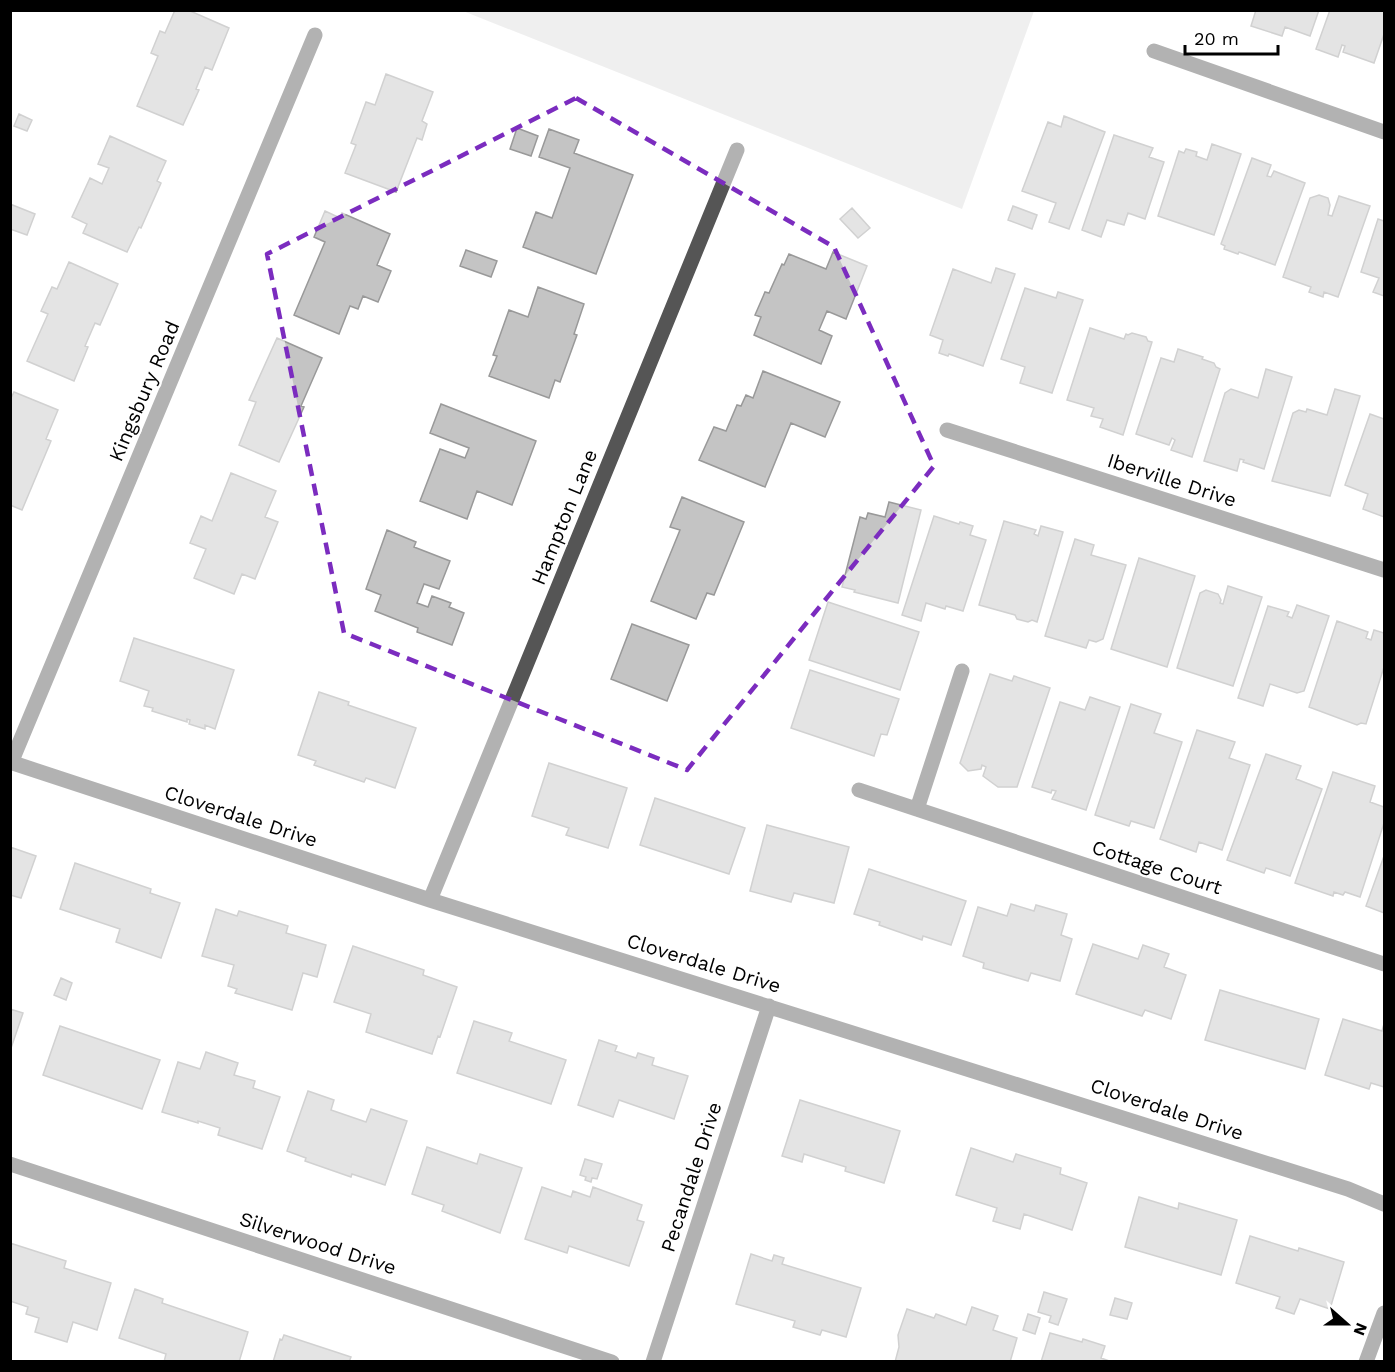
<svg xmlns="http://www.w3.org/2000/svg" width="1395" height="1372" viewBox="0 0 1395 1372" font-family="'Work Sans',sans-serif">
  <rect width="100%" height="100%" fill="#fff"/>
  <path fill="#dcdcdc" d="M 463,11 L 1034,11 L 962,209 Z"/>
  <path fill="#c4c4c4" stroke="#999" stroke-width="1.5" d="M 175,10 L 188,10 L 229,28 L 212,70 L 205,67 L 196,89 L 199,90 L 183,125 L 137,106 L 158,56 L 151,53 L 160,31 L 165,33 Z
    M 1256,10 L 1319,10 L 1310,36 L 1285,27 L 1282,36 L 1251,26 Z
    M 1330,10 L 1384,10 L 1384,34 L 1374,63 L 1343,52 L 1345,46 L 1342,45 L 1338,57 L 1316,49 Z
    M 386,74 L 433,92 L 422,121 L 427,124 L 422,140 L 417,138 L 396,192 L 345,173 L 356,145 L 351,143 L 366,102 L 375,105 Z
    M 19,114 L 32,120 L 27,131 L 14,126 Z
    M 1064,116 L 1105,132 L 1069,229 L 1049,222 L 1056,203 L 1022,191 L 1048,122 L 1061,127 Z
    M 517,128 L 538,136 L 531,156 L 510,149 Z
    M 549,129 L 579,140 L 574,153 L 633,175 L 596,274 L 523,247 L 536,212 L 552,218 L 570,168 L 539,157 Z
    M 1114,135 L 1153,148 L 1149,157 L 1164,162 L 1145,219 L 1128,213 L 1124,225 L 1107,220 L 1101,237 L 1082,230 Z
    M 110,136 L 166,161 L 157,181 L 161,183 L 141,228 L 139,227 L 127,252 L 83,233 L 87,224 L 72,217 L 90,178 L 102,184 L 109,168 L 98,164 Z
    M 1212,144 L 1241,154 L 1214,235 L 1158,216 L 1179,151 L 1184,153 L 1186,149 L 1197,152 L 1196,156 L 1207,160 Z
    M 1252,158 L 1271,165 L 1267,176 L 1271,177 L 1274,171 L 1305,183 L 1275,265 L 1239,252 L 1238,254 L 1224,249 L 1225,246 L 1221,244 Z
    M 1319,195 L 1328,198 L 1330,205 L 1328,215 L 1332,216 L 1339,196 L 1370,206 L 1338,297 L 1324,292 L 1323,297 L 1309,292 L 1311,287 L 1283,277 L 1310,198 Z
    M 10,204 L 35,214 L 27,235 L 10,229 Z
    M 1013,206 L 1037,215 L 1032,229 L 1008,220 Z
    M 852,208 L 870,228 L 858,238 L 840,219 Z
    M 325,211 L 340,218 L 342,213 L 390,234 L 377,265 L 391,271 L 378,302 L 363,296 L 358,309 L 350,306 L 339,334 L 294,315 L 325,242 L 314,237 Z
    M 1378,219 L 1384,221 L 1384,296 L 1373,292 L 1379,278 L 1361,272 Z
    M 466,250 L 497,261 L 491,277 L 460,266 Z
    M 833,252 L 867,266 L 846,319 L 827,311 L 819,330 L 832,336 L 821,364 L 754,335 L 761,317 L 755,315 L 765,292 L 769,293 L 782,264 L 784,265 L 789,254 L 826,269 Z
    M 69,262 L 118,284 L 100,325 L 95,323 L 85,346 L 88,347 L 74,381 L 27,361 L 48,314 L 41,311 L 52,287 L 57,289 Z
    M 996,268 L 1015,274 L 983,366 L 949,354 L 948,356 L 939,353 L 943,340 L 930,335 L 953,269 L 991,283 Z
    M 538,287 L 584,304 L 574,334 L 577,335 L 560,382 L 555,380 L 549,398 L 489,376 L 497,356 L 493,355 L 509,310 L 528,317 Z
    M 1025,288 L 1056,298 L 1058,292 L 1083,300 L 1052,393 L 1020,383 L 1025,367 L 1001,359 Z
    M 1090,328 L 1124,339 L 1126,334 L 1128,335 L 1132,333 L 1146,337 L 1148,341 L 1152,342 L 1123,435 L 1100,427 L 1103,419 L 1091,416 L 1094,408 L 1067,400 Z
    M 277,338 L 322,358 L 301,406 L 304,407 L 279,462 L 239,445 L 256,402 L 249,400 Z
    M 1178,349 L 1203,357 L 1202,359 L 1214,363 L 1216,367 L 1220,369 L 1192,457 L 1171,450 L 1175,440 L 1172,438 L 1169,445 L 1136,434 L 1161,358 L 1174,362 Z
    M 1266,369 L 1292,377 L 1264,469 L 1243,462 L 1244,460 L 1240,459 L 1237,471 L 1204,461 L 1225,393 L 1231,389 L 1258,398 Z
    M 763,371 L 840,402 L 825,437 L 791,423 L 765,487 L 699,460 L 714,427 L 726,431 L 737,405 L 741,406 L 746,395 L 753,398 Z
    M 1335,389 L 1360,396 L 1330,496 L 1272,481 L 1293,413 L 1299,410 L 1306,412 L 1307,409 L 1327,415 Z
    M 14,392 L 58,410 L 46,439 L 51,441 L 22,510 L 10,505 L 10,400 Z
    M 441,404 L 536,441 L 512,505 L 477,491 L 467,519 L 420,501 L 440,449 L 465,458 L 469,448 L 430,433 Z
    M 1370,414 L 1384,419 L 1384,517 L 1363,509 L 1368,494 L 1345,485 Z
    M 231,473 L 276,491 L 265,517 L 278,522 L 255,579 L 242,574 L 234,594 L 194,578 L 206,549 L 190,543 L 201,516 L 212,521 Z
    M 682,497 L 744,522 L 714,595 L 707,593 L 696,619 L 651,601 L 680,530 L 670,527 Z
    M 889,502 L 921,510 L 898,603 L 854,592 L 855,590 L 842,587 L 860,517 L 866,519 L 868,513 L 885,517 Z
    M 934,516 L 959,524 L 960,522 L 973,526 L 970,535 L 986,540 L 963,611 L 946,606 L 945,609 L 926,603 L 921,621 L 902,615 Z
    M 1004,521 L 1036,530 L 1034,534 L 1038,536 L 1041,526 L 1063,532 L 1037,622 L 1032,620 L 1028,622 L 1017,619 L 1015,615 L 979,605 Z
    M 387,530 L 416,542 L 414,547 L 450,561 L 439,589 L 424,584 L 417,603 L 428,607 L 432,596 L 451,603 L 449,607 L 464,613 L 452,645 L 417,632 L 418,628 L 375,611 L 381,595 L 366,589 Z
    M 1075,539 L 1094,545 L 1091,555 L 1126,565 L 1103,639 L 1096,642 L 1089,640 L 1086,648 L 1045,636 Z
    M 1139,558 L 1195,576 L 1167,667 L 1111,649 Z
    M 1228,586 L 1262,597 L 1233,686 L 1177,668 L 1200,593 L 1206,590 L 1218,594 L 1221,600 L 1220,603 L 1223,604 Z
    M 828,602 L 919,632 L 900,690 L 809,660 Z
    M 1297,605 L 1329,616 L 1304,691 L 1297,693 L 1270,684 L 1263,706 L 1238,698 L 1268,606 L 1289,612 L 1287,616 L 1292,618 Z
    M 1337,621 L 1368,632 L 1366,638 L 1371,640 L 1374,630 L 1384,633 L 1384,667 L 1366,724 L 1361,723 L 1357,725 L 1309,707 Z
    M 632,624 L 689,645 L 667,701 L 611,679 Z
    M 134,638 L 234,670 L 215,729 L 205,725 L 205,729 L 189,724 L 190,720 L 187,719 L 187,722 L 152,711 L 153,708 L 144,706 L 149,691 L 120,681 Z
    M 810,670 L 899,699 L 887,735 L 881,734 L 874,756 L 791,728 Z
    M 990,674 L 1012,681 L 1014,676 L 1050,688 L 1017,787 L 998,787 L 983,776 L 986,767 L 982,765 L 981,769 L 968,771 L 960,763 Z
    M 319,692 L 349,702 L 348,705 L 416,728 L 395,788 L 366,778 L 364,782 L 314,765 L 316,761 L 298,755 Z
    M 1090,697 L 1120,707 L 1086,810 L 1052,799 L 1056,791 L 1052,790 L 1051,793 L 1032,787 L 1060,702 L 1085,710 Z
    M 1131,704 L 1161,714 L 1154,733 L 1182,742 L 1154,828 L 1131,821 L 1129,826 L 1095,815 Z
    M 1197,730 L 1235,742 L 1229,758 L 1250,765 L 1222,850 L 1199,842 L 1196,852 L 1160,839 Z
    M 1266,754 L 1301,766 L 1296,779 L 1322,789 L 1290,876 L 1266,868 L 1264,873 L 1227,860 Z
    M 549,763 L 627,788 L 608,848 L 566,835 L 569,828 L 532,816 Z
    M 1333,772 L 1375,786 L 1370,802 L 1384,807 L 1384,823 L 1360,897 L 1345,892 L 1343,895 L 1334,892 L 1333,896 L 1295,883 Z
    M 655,798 L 745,828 L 729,874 L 640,845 Z
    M 767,825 L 849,847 L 834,903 L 794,893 L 791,902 L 750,891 Z
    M 10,847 L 36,856 L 21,898 L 10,895 Z
    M 1384,856 L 1384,913 L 1366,906 Z
    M 75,863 L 151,889 L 150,893 L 180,903 L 161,958 L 116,942 L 120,929 L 60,909 Z
    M 869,869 L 966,901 L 951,945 L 923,936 L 922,940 L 879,925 L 880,922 L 854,914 Z
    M 1011,904 L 1034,911 L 1036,905 L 1067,914 L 1061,935 L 1072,939 L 1060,981 L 1031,973 L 1028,981 L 983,968 L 984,963 L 963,956 L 978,907 L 1007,916 Z
    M 216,909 L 237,916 L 239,911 L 288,926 L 286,933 L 326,945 L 317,977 L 303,973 L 292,1010 L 235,993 L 237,989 L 228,986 L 234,965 L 202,956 Z
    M 1093,944 L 1138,959 L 1143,945 L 1169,954 L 1164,967 L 1186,975 L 1171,1019 L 1145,1010 L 1142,1016 L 1076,994 Z
    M 353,946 L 424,970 L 423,975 L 457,987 L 440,1037 L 438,1036 L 432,1054 L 366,1032 L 371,1014 L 334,1002 Z
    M 61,978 L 72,983 L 66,1000 L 54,995 Z
    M 1220,990 L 1319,1019 L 1305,1069 L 1205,1040 Z
    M 10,1009 L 23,1013 L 10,1051 Z
    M 1343,1019 L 1382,1031 L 1384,1024 L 1384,1087 L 1371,1083 L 1369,1089 L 1325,1075 Z
    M 474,1021 L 512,1033 L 509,1041 L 566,1060 L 551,1104 L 457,1073 Z
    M 60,1026 L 160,1060 L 142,1109 L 43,1075 Z
    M 599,1040 L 617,1046 L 615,1051 L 636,1058 L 638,1053 L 654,1058 L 652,1065 L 688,1076 L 674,1119 L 619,1100 L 613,1117 L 578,1105 Z
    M 206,1052 L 238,1063 L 234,1075 L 255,1081 L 253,1088 L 280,1097 L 262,1149 L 218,1135 L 220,1128 L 198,1121 L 198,1123 L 162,1112 L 178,1062 L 200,1069 Z
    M 308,1091 L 334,1100 L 331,1110 L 366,1122 L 371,1109 L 407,1121 L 385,1185 L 352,1174 L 351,1177 L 305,1161 L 306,1158 L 287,1151 Z
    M 800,1100 L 900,1131 L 884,1183 L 845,1171 L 846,1167 L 804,1154 L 802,1162 L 782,1156 Z
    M 427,1147 L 477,1164 L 480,1154 L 522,1168 L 500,1233 L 442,1211 L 444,1205 L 412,1194 Z
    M 971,1148 L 1013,1162 L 1016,1154 L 1061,1168 L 1060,1174 L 1087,1183 L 1072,1230 L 1024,1214 L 1020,1229 L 993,1221 L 997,1208 L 956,1195 Z
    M 585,1159 L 602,1164 L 597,1179 L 592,1178 L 591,1182 L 585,1180 L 586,1177 L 580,1175 Z
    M 542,1187 L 571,1197 L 573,1191 L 590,1197 L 593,1187 L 642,1205 L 637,1220 L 644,1222 L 629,1266 L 569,1246 L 567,1253 L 525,1239 Z
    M 1139,1197 L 1178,1209 L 1179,1203 L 1237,1220 L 1221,1275 L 1125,1247 Z
    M 1250,1236 L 1298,1251 L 1299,1248 L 1344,1262 L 1330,1309 L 1300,1299 L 1294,1314 L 1276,1308 L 1280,1297 L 1236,1283 Z
    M 10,1243 L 66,1261 L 64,1268 L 111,1283 L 97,1330 L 73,1322 L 67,1342 L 35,1332 L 39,1318 L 26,1314 L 28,1307 L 10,1301 Z
    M 751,1254 L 772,1261 L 774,1255 L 784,1258 L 782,1264 L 861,1288 L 846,1337 L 822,1330 L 820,1335 L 793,1327 L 795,1321 L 736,1304 Z
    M 135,1289 L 163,1299 L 162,1303 L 248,1332 L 239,1362 L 164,1362 L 166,1354 L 119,1338 Z
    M 1044,1292 L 1067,1299 L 1058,1325 L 1049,1322 L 1051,1316 L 1038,1312 Z
    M 1115,1298 L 1132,1303 L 1127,1319 L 1110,1315 Z
    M 972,1307 L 998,1316 L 993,1330 L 1017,1338 L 1010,1362 L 895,1362 L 899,1347 L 898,1335 L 907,1309 L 934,1318 L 936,1314 L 966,1325 Z
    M 1028,1314 L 1040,1318 L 1035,1334 L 1023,1330 Z
    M 1050,1333 L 1082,1342 L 1083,1339 L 1105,1346 L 1101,1358 L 1112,1362 L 1041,1362 Z
    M 284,1335 L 351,1357 L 349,1362 L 273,1362 L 280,1339 L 282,1340 Z"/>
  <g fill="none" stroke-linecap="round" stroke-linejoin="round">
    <path stroke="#555" stroke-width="15" d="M 1154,51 L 1384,132
      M 947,430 L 1384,570
      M 10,762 L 430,900 L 1348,1189 L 1384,1204
      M 11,763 L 315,35
      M 859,790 L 1384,964
      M 917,809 L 962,671
      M 430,900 L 737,150
      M 10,1164 L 612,1362
      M 653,1362 L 769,1006
      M 1366,1362 L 1384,1313"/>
  </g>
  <path d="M0 0H1395V1372H0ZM 576,98 L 834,247 L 934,466 L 687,770 L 344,633 L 267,254 Z" fill="#fff" fill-opacity=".55" fill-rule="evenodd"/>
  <path fill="none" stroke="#7b2cbf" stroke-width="4.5" stroke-dasharray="12 8" stroke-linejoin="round" d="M 576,98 L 834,247 L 934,466 L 687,770 L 344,633 L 267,254 Z"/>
  <g text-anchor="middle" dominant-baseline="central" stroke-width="4.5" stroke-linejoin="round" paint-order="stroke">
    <g font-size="20" fill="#000" stroke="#fff">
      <text transform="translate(144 391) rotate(-67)">Kingsbury Road</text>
      <text transform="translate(1172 480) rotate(18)">Iberville Drive</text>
      <text transform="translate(564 517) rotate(-68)">Hampton Lane</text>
      <text transform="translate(241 816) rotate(18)">Cloverdale Drive</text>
      <text transform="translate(1157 867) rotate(18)">Cottage Court</text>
      <text transform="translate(704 963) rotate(17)">Cloverdale Drive</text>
      <text transform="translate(1167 1109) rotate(18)">Cloverdale Drive</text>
      <text transform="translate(691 1177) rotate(-72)">Pecandale Drive</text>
      <text transform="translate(318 1243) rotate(18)">Silverwood Drive</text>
    </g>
  </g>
  <rect width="1395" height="1372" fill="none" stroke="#000000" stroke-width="24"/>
  <g transform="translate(1347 1324) rotate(111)" stroke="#ffffff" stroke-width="4.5" paint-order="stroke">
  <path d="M0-4.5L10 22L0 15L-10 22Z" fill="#000000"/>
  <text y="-9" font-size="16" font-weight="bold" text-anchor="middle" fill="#000000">N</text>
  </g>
  <path d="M1185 45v9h93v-9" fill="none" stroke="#000000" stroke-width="3"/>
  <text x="1194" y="45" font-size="18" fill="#000000" stroke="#ffffff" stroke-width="4.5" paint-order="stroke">20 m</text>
</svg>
